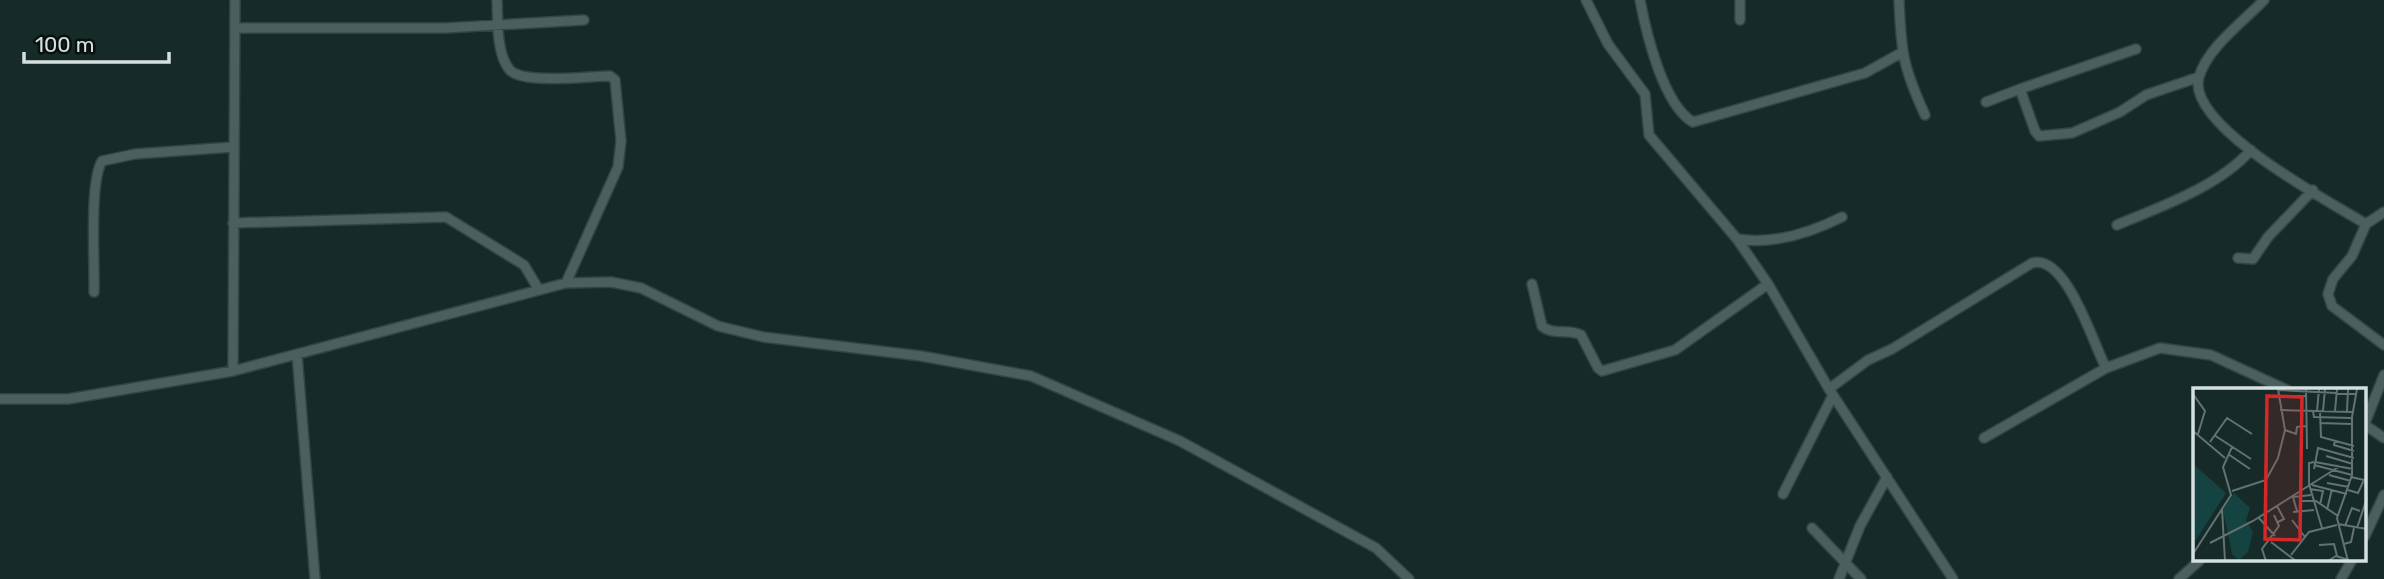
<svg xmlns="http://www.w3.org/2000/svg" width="2384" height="579" viewBox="0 0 2384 579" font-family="Rubik,sans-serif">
  <rect width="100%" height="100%" fill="#162a28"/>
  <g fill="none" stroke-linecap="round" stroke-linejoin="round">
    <g stroke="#344443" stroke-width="12">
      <path id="street" d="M 497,0 C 498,20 496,52 509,69 C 521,85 589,76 610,76 L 615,80 L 621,141 L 618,167 L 566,283
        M 1586,0 L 1608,44 L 1645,94 L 1649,135 L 1737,239 L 1768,284 L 1829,389 L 1953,579
        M 1640,0 C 1646,32 1663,105 1693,122 L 1865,73 L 1901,53
        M 1899,0 C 1901,52 1903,67 1925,115
        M 2264,0 C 2244,21 2207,48 2199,77 C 2185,125 2330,202 2366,224
        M 1740,20 L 1740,0
        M 235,28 L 445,28 L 584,20
        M 2136,49 L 2020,89 L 2035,131 L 2039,136 L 2072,133 L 2120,112 L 2146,95 L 2199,77
        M 1986,102 L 2020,89
        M 2384,212 L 2366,224 L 2352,256 L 2333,279 L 2328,294 L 2332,306 L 2384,345
        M 233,223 L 446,217 L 524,265 L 539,290
        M 2117,225 C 2162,206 2218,187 2251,150
        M 1737,239 C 1774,245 1810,233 1842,217
        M 2238,258 L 2253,259 L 2268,237 L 2313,190
        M 1532,284 L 1542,326 C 1553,336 1569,328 1581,335 L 1598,368 L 1602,371 L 1675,350 L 1768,284
        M 94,292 C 95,262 89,183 102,161 L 135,154 L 233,147
        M 297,354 L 315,579
        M 233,371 L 235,0
        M 1829,389 L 1868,360 L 1892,349 L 2032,263 C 2066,253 2093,343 2106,368
        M 0,399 L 68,399 L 233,371 L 566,283 L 611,282 L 641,288 L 718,326 L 763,337 L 921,356 L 1031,376 L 1180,441 L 1376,548 L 1409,579
        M 2365,423 L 2384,375
        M 2365,425 L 2384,438
        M 1984,438 L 2106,368 L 2160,348 L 2211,355 L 2287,390
        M 1783,494 L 1833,395
        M 1812,528 L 1861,579
        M 2365,536 L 2384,495
        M 1839,579 L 1860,526 L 1887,477
        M 2179,579 L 2200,560
        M 2341,579 L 2352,560"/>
    </g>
    <use href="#street" stroke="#4a5f5e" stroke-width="9"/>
  </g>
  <g transform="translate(2193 388)">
    <rect width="173" height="173" fill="#162a28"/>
    <path d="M 0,76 L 33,105 L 3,152 L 0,152 ZM 41,105 L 57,120 L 53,132 L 60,144 L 55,164 L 46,172 L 39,166 L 30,122 Z" fill="#154341"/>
    <path fill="none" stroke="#627372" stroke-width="2" d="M 113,1 L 114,61M 85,2 L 163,6M 0,6 L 12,23 L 5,46M 85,8 L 113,8M 87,22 L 159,24M 120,23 L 121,29 L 158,30M 124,23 L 126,1M 127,23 L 128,49 L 161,58M 130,23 L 132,1M 142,23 L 144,1M 154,23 L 155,1M 127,35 L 158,36M 92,42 L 103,46 L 104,39 L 113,38M 0,43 L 32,70M 21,47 L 58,71M 142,52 L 141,57 L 161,63M 17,54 L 34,30 L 59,46M 35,66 L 57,81M 133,68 L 160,76M 121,74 L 116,75 L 116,96 L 129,140M 122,74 L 160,81M 121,77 L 159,87M 121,81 L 125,60 L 161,70M 136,87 L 158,93M 134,95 L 156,99M 119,97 L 154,106M 117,101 L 130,103 L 127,117M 155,102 L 165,105 L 171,92 L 158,89M 39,103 L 73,92 L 85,70 L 92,42 L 85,1M 106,113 L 123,113 L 145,128M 84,118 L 91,131 L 85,134M 29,121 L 32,173M 134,122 L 139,101M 104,123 L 100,109 L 118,107M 100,124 L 121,122M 66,130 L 82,148M 99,132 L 112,149M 145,136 L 174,141M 152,138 L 159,120 L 167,123M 164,140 L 174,110M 78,154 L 103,173M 17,155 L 60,133 L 147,78M 151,156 L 158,154 L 161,140M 126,157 L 141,156 L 144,168M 0,166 L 38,107 L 30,79 L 39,59M 98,167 L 116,144 L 144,137M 73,173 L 69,161 L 86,138 L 81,127M 135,173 L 143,168 L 156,172M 155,173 L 144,130 L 159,87 L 159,29 L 164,1"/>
    <path fill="#d62828" fill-opacity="0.15" stroke="#d62828" stroke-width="3.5" d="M 74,8 L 109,9 L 107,152 L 72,151 Z"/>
    <rect width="173" height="173" fill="none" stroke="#d5e1e0" stroke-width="3.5"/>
  </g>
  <path d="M24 52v10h145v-10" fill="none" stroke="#d5e1e0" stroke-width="3.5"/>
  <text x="35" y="52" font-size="21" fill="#d5e1e0" stroke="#081010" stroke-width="5" paint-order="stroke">100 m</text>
</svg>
